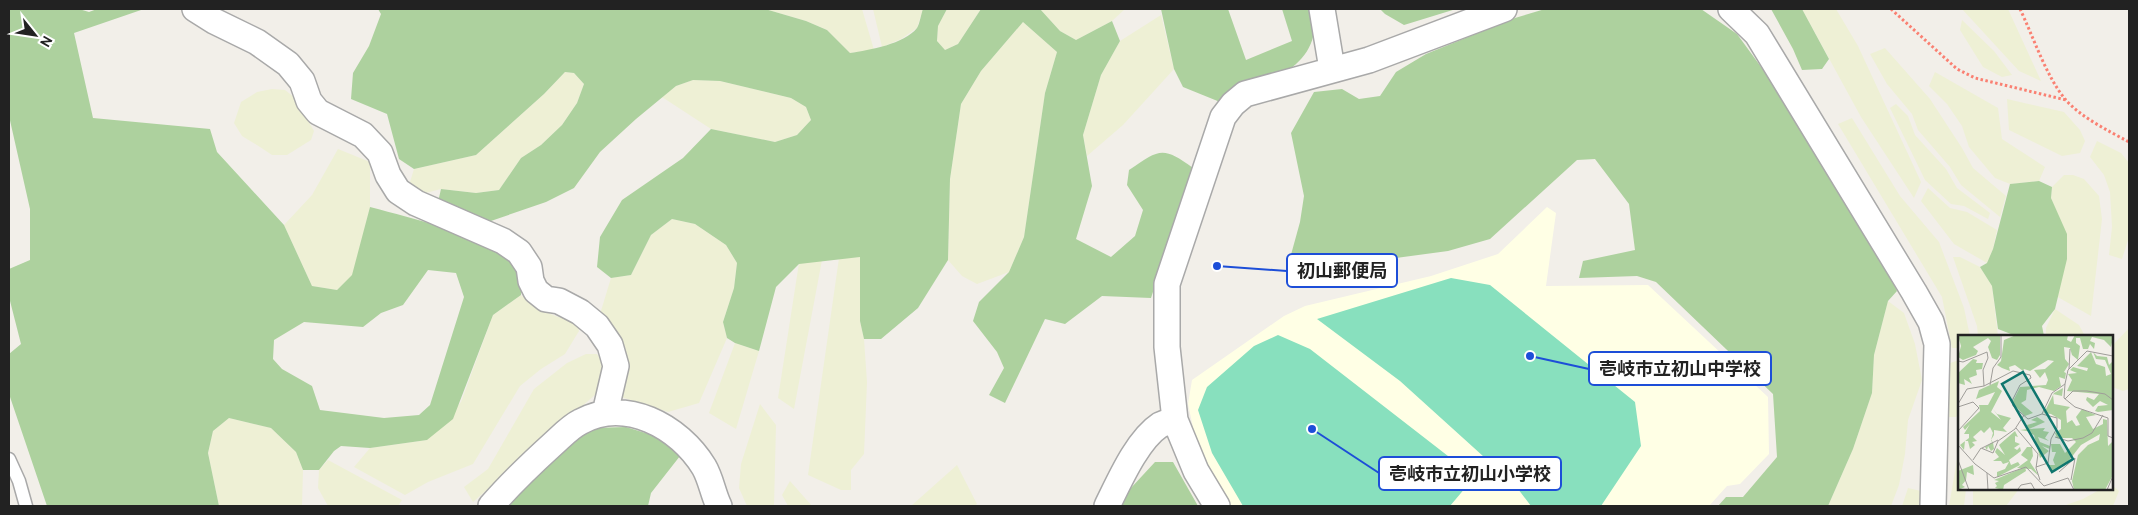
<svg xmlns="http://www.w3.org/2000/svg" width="2138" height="515" viewBox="0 0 2138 515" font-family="Cabin,'Noto Sans JP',sans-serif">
  <rect width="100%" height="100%" fill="#f2efe9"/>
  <path fill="#ffffe5" d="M 1547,207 L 1556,213 L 1546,286 L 1648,285 L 1768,397 L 1769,454 L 1740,484 L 1727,486 L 1709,506 L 1229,506 L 1199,455 L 1188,404 L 1192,380 L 1284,316 L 1305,306 L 1431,276 L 1498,254 Z"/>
  <path fill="#eef0d5" d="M 765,9 L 862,9 L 874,50 L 850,53 L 827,30 L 806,21 Z
    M 873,9 L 923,9 L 917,28 L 901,39 L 882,47 Z
    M 947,9 L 981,9 L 958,44 L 945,50 L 937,41 L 938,26 Z
    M 1040,9 L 1125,9 L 1112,21 L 1076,40 L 1060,31 Z
    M 1802,9 L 1836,9 L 1858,46 L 1921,182 L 1914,198 L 1861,117 Z
    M 1962,9 L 2008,9 L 2041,81 L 2019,71 Z
    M 1161,15 L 1174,69 L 1123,125 L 1087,156 L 1083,135 L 1101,75 L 1120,41 Z
    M 1962,20 L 1994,51 L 2012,75 L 2002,77 L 1983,67 L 1960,30 Z
    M 1023,22 L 1057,52 L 1045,93 L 1024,237 L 1009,272 L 977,284 L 962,276 L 948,260 L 950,179 L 961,104 L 981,71 Z
    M 1885,48 L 1930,99 L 1962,148 L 1973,168 L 2006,196 L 2000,217 L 1961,185 L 1950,167 L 1918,130 L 1912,114 L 1887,84 L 1870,54 Z
    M 565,72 L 574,73 L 584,84 L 577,103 L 562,125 L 541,145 L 521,158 L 499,190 L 476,193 L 441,189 L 422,194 L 410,182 L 414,169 L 476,155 L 544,94 Z
    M 1935,72 L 1998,108 L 2002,139 L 2045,167 L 2039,181 L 2010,184 L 1995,178 L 1969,147 L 1962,126 L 1947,104 L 1929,86 Z
    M 693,80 L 720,81 L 791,98 L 806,107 L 811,120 L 797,135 L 775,142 L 711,129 L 662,97 L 676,86 Z
    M 272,89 L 285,90 L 294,97 L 314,131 L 311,140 L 287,155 L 272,155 L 260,147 L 242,136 L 234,123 L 241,102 L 257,92 Z
    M 2007,99 L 2064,112 L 2080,130 L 2085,141 L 2080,153 L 2062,156 L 2009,130 Z
    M 1896,104 L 1908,116 L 1915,135 L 1946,169 L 1957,188 L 1990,213 L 1988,219 L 1964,206 L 1951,204 L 1925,180 L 1890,108 Z
    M 1852,118 L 1900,196 L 1939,242 L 1964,308 L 1970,336 L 1959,336 L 1959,348 L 1952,348 L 1942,297 L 1838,124 Z
    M 2097,141 L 2121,153 L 2129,163 L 2129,237 L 2122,259 L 2109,255 L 2112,227 L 2110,192 L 2104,175 L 2090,157 Z
    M 338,149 L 370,162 L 370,207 L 353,275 L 337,290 L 312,286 L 284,225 L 312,195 Z
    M 2064,175 L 2073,175 L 2084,179 L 2099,196 L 2102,219 L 2091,316 L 2056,296 L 2060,220 L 2051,198 L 2052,187 Z
    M 1928,188 L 1950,208 L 1967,212 L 1997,230 L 1993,249 L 1987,263 L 1954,244 L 1921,201 Z
    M 672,219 L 695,224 L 726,245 L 737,263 L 734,288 L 723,322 L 727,338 L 699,403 L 668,412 L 621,397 L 628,364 L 620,337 L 600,314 L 611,278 L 631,275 L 651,235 Z
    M 861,257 L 860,321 L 864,339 L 867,382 L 864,454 L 851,470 L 851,490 L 841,490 L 808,475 L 839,258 Z
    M 1953,257 L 1960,257 L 1980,267 L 1992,286 L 1998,336 L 1978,336 L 1977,326 Z
    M 822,260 L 794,409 L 778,398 L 799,263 Z
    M 521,295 L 536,308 L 558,317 L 576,319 L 579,331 L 565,354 L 541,369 L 520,386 L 473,464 L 428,482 L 405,495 L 354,467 L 370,448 L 427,440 L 461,402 L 493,315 Z
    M 1888,301 L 1904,313 L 1915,344 L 1922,380 L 1908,420 L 1905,454 L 1899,485 L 1891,506 L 1828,506 L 1853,449 L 1872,393 L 1874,355 Z
    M 2055,309 L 2079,325 L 2085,336 L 2046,336 L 2046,328 Z
    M 2129,328 L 2129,389 L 2123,391 L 2112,387 L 2112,346 Z
    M 735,343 L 759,351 L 736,429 L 709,413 Z
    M 586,354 L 597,354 L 603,364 L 605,374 L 596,394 L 473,502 L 464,487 L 488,469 L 534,389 L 567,363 Z
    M 1959,360 L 1959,413 L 1956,417 L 1947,417 L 1950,363 Z
    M 760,404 L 776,425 L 774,506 L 747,506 L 739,488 L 741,464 Z
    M 229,418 L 271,428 L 296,452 L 303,470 L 302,506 L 219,506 L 208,453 L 213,431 Z
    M 1959,448 L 1959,489 L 1966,489 L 1964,506 L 1949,506 Z
    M 328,460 L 402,500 L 398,506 L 328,506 L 318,488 L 319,470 Z
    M 957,465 L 977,504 L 974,506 L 911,506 Z
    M 790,481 L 812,506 L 788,506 L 782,495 Z
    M 2112,485 L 2119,491 L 2113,506 L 2063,506 L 2083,499 L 2101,489 L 2112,489 Z
    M 1908,488 L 1921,491 L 1919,506 L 1902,506 Z
    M 1973,489 L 2019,489 L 2006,506 L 1973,506 Z"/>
  <path fill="#add19e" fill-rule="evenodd" d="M 9,9 L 79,9 L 89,12 L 97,9 L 144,9 L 74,33 L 93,118 L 210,129 L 217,152 L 284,225 L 312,286 L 337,290 L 352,275 L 370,207 C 419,220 472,233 516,259 L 522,280 L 521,295 L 493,315 L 453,419 L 427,440 L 370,448 L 341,446 L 334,451 L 319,470 L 303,470 L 296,452 L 271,428 L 229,418 L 213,431 L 208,453 L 219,506 L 47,506 L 9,394 L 9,354 L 21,344 L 9,297 L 9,269 L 30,260 L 30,209 L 9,116 ZM 428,270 L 456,273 L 464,297 L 430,405 L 419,415 L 384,418 L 320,410 L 312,386 L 282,369 L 273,359 L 274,340 L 304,322 L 363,327 L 381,313 L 403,305 Z
    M 378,9 L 765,9 L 806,21 L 827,30 L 850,53 C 870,50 904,44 917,28 C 920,23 921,14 923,9 L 947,9 L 938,26 L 937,41 L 945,50 L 958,44 L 981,9 L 1040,9 L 1060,31 L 1076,40 L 1112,21 L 1120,41 L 1101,75 L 1083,135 L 1092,186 L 1076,239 L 1111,257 L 1135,236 L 1143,210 L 1127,185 L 1129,170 C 1159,150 1162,145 1193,168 L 1151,298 L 1102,296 L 1065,324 L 1045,319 L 1005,403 L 989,395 L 1004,368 L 997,352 L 973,321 L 979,302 L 1009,272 L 1024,237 L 1045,93 L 1057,52 L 1023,22 L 981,71 L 961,104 L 950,179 L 948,260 L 918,308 L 881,339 L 864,339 L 860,321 L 860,257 L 799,264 L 776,287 L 759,351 L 735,343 L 727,338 L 723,322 L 734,288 L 737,263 L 726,245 L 695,224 L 672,219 L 651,235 L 631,275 L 611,278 L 597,267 L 600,237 L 622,200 L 683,158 L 711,129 L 775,142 L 797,135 L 811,120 L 806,107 L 791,98 L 720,81 L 693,80 L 676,86 L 636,119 L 600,152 L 574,188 L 546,202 L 488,222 L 438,202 L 441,189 L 476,193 L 499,190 L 521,158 L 541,145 L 562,125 L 577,103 L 584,84 L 574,73 L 565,72 L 544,94 L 476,155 L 414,169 L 399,159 L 387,114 L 351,99 L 353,73 L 369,46 L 381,14 Z
    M 1161,9 L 1228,9 L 1246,60 L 1292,41 L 1282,9 L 1313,9 C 1313,16 1315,25 1314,32 C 1308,74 1253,87 1220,102 L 1183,87 L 1174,69 Z
    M 1380,9 L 1456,9 L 1404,25 L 1385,14 Z
    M 1545,9 L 1701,9 L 1737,34 L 1764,71 L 1876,245 L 1897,291 L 1888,301 L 1874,355 L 1872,393 L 1853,449 L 1828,506 L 1718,506 L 1726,497 L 1743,497 L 1777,457 L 1773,394 L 1656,282 L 1637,276 L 1579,278 L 1583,261 L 1635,250 L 1629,204 L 1595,159 L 1577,160 L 1490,239 L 1448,251 L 1381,260 L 1301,266 L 1289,262 L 1300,222 L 1304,196 L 1291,133 L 1314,92 L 1342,89 L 1359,99 L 1380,96 L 1396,72 L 1426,54 L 1515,18 Z
    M 1771,9 L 1802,9 L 1829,59 L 1822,69 L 1802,70 L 1793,49 Z
    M 2039,181 L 2052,187 L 2051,198 L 2067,234 L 2067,259 L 2055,309 L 2042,326 L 2044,336 L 2016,336 L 1998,329 L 1992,286 L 1980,267 L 1987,263 L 1993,249 L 2010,184 Z
    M 626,427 L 668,440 L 680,456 L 651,493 L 648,506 L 506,506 L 567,439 L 593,428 Z
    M 1155,462 L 1173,462 L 1198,506 L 1122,506 L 1130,489 Z"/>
  <path fill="#88e0be" d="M 1451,278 L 1490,285 L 1635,402 L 1641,446 L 1601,506 L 1531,506 L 1515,485 L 1400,381 L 1317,319 Z
    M 1278,335 L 1310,349 L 1457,463 L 1449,473 L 1466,487 L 1450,506 L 1243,506 L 1212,453 L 1198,410 L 1207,387 L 1254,346 Z"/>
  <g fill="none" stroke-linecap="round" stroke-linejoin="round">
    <g stroke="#a9a9a9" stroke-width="15">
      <path id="lane" d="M 9,459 L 19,481 L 26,506"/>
    </g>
    <g stroke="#a9a9a9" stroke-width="28">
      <path id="street" d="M 195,9 L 214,21 L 257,42 L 288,64 L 302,81 L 309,101 L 318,112 L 363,135 L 380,153 L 388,175 L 398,191 L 416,203 L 503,241 L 519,252 L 529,267 L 531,281 L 536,291 L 546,299 L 559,301 L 580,312 L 597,326 L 610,345 L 616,366 L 605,413
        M 1322,9 L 1332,69
        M 1731,9 L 1757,34 L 1914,292 L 1931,322 L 1937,344 L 1933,506
        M 491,506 C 510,484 531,464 553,444 C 561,437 570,427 580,422 C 625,397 679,426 704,467 C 711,479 713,494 719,506
        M 1107,506 C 1119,482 1137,440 1160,425 C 1164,423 1170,421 1175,420
        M 1217,506 L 1196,471 L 1175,420 L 1167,347 L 1167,284 L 1223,117 L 1233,104 L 1245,94 L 1369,60 L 1504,9"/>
    </g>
    <path stroke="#fa8072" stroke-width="3" stroke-dasharray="2.5 2.5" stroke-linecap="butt" d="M 1891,9 L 1957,69 L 1975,78 L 2066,100
      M 2020,9 C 2033,36 2046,76 2065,99 C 2080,117 2109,131 2129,142"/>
    <use href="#lane" stroke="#fff" stroke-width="12"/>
    <use href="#street" stroke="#fff" stroke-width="25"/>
  </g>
  <g transform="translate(1958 335)">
    <rect width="155" height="155" fill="#f2efe9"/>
    <path d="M 42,0 L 42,20 L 39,25 L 34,23 L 30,12 L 33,6 L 30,3 L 15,12 L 20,16 L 18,20 L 5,25 L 0,22 L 3,11 L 0,0 ZM 110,0 L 109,5 L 113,7 L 117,0 L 155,0 L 155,3 L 153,12 L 146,5 L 134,2 L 132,6 L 137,8 L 136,14 L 132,9 L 130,14 L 125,14 L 122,3 L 118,3 L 118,8 L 122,11 L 120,25 L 114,20 L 112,13 L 106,12 L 107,24 L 111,29 L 106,37 L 108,38 L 107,44 L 101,42 L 103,51 L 96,56 L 81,52 L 69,55 L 68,65 L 63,68 L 75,78 L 67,81 L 54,68 L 62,52 L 88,50 L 90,45 L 87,37 L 82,43 L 76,35 L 87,34 L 96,26 L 90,25 L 72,36 L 66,34 L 65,36 L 57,30 L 51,32 L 52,36 L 44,33 L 39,30 L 43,26 L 46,5 L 58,0 ZM 133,17 L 138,29 L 147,32 L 148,41 L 153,39 L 147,25 L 138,24 L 135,17 L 139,21 L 149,22 L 151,30 L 155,26 L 155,75 L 140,77 L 137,76 L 140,71 L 150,70 L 142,66 L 135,72 L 128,65 L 129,62 L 136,65 L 141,59 L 109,56 L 114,45 L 110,39 L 119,38 L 112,35 L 115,32 L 129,36 L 130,33 L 119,31 ZM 15,24 L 19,25 L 18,28 L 25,28 L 24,34 L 18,35 L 19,40 L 11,43 L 14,49 L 6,44 L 7,50 L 0,48 L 0,38 ZM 41,46 L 39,52 L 44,56 L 33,77 L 43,85 L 35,74 L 39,79 L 53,83 L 45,93 L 49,97 L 36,95 L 36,100 L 33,105 L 35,107 L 36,114 L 33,116 L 30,111 L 29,115 L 27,112 L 35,107 L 33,106 L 33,105 L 35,98 L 32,92 L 26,98 L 23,95 L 15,102 L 19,106 L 14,107 L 17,110 L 12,114 L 10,106 L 7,106 L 6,115 L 2,110 L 11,103 L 11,99 L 6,99 L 12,89 L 7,95 L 5,92 L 22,76 L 21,70 L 30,70 L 37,57 L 18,64 L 21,55 ZM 105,53 L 104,61 L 95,59 L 96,69 L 112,72 L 108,76 L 109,88 L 114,85 L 118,91 L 122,90 L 118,82 L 124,74 L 138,80 L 128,82 L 135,94 L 145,89 L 145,84 L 149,85 L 150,111 L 155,106 L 155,140 L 147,155 L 116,155 L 114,146 L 120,120 L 130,110 L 141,105 L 142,99 L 123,110 L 109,128 L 94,136 L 89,130 L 97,130 L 95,125 L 98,117 L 94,117 L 93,109 L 102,109 L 107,118 L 118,107 L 114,103 L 99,103 L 97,98 L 103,94 L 103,85 L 93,79 L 86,78 L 96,58 ZM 79,82 L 87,87 L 71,94 L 87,93 L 85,96 L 91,97 L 87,103 L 91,106 L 80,102 L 82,107 L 92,111 L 92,114 L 84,111 L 91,116 L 82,123 L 76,100 L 71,98 L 74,97 L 62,95 L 70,94 L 69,90 L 79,87 L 73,85 ZM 57,96 L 60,102 L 57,101 L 57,107 L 62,109 L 56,113 L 59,115 L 62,112 L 63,116 L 51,125 L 53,130 L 60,127 L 62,130 L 39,142 L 39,137 L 47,134 L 51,127 L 45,129 L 43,126 L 35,126 L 41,122 L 37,117 L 39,113 L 47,120 L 41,110 ZM 69,112 L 74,112 L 75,121 L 72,127 L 81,141 L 73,134 L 59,133 L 70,125 L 63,120 ZM 15,130 L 16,140 L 9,137 L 8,145 L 4,150 L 7,152 L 0,155 L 0,136 ZM 67,132 L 68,136 L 46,150 L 45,155 L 37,153 L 39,151 L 37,148 L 41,146 L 36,145 Z" fill="#add19e"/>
    <path fill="none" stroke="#9f9d99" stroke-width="1" d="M 0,26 L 5,27 L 29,17 L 30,23 L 25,35 L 26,51 L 55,36 L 72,40 L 73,43 L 62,50 L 54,66 L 55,71 L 70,84 L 84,79 L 94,58 L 107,49 L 110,35 L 129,16 L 155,21M 111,34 L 112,14M 107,49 L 106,63 L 117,72 L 150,83 L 150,101 L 155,103M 32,50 L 35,33 L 43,22 L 43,0M 107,64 L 115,56 L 129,56 L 147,59 L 155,65M 0,69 L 9,54 L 26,51M 0,72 L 15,67 L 21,73 L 0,96M 58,93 L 80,119 L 78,133 L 82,145M 97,102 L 110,106 L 125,103 L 134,98 L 145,80M 0,110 L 17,129 L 36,143 L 68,132 L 86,151 L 110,143 L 116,155M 24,113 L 40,105M 0,125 L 11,155M 15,125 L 23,113 L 35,118 L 40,106 L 57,94 L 66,80M 78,132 L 90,128 L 93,104 L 99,93 L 99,83 L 84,79M 101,137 L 117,123 L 113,145M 29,138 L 30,155M 60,154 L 63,150 L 73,148 L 77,155M 149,155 L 155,141"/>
    <path fill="#0f766e" fill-opacity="0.15" stroke="#0f766e" stroke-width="2.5" d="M 65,37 L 115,124 L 94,137 L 44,49 Z"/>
    <rect width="155" height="155" fill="none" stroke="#222" stroke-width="2.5"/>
  </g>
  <path fill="none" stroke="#1d4ed8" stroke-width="2" d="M1217 266L1287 271M1530 356L1589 369M1312 429L1379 473"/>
  <g fill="#1d4ed8" stroke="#fff" stroke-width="2">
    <circle cx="1217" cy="266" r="5"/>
    <circle cx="1530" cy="356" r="5"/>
    <circle cx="1312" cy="429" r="5"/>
  </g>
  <g fill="#fff" stroke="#1d4ed8" stroke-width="2">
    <rect x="1287" y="254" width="110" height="33" rx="5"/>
    <rect x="1589" y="352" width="182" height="33" rx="5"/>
    <rect x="1379" y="457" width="182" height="33" rx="5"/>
  </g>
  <g font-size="18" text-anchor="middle" font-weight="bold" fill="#222">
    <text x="1342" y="277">初山郵便局</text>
    <text x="1680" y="375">壱岐市立初山中学校</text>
    <text x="1470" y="480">壱岐市立初山小学校</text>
  </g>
  <rect width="2138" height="515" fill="none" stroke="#222222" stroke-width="20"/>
  <g transform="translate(35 35) rotate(120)" stroke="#ffffff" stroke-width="4" paint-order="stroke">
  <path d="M0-4L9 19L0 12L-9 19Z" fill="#222222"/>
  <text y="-8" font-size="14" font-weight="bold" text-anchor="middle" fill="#222222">N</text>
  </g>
</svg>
